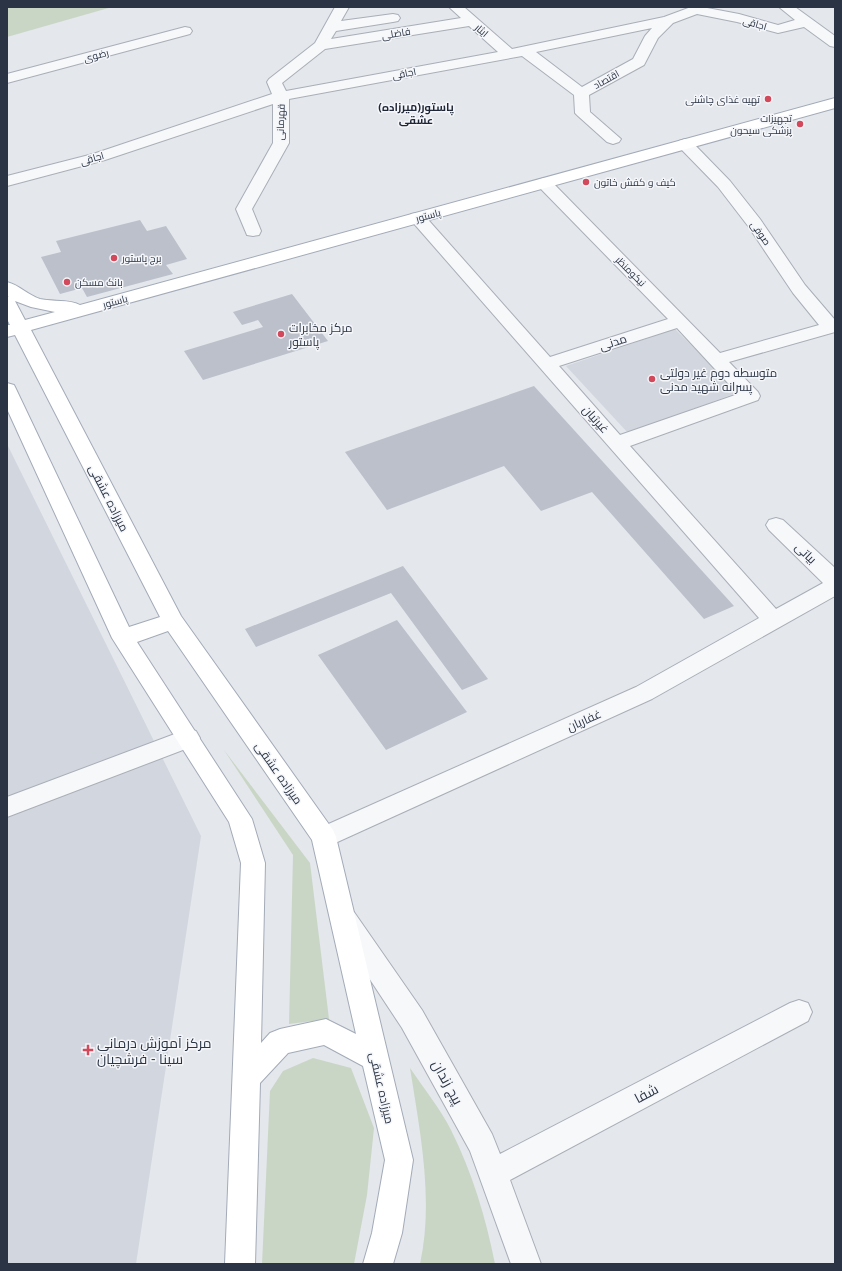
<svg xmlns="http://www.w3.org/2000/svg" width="842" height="1271" viewBox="0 0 842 1271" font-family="'Open Sans',Cairo,sans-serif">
  <rect width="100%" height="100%" fill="#e4e7ec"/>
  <path fill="#d2d6de" d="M 675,329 L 739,392 L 628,433 L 566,366 Z
    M 7,444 L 201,836 L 136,1264 L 7,1264 Z"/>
  <path fill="#c9d6c5" d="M 7,7 L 112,7 L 7,37 Z
    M 224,750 L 310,863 L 329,1019 L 289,1024 L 293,855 Z
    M 313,1058 L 351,1068 L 374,1128 L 367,1195 L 354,1264 L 262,1264 L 270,1091 L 283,1071 Z
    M 410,1068 C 423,1087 441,1110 451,1130 C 472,1172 486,1218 495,1264 L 420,1264 C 434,1200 420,1132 410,1068 Z"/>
  <path fill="#bbc0ca" d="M 140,220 L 147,231 L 166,226 L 187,259 L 166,265 L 173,274 L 87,297 L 82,288 L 60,294 L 41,257 L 61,252 L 56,241 Z
    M 292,294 L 328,341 L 203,380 L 184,351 L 263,327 L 258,320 L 242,325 L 233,312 Z
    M 534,386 L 734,606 L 704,619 L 592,492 L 541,511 L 504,466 L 387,510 L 345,452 Z
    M 403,566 L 488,679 L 462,690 L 391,593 L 256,647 L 245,629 Z
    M 397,620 L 467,712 L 386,750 L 318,655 Z"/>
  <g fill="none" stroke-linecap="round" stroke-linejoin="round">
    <g stroke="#a9aeb7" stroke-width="2">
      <path id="minor" d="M 335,7 L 349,7 L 341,21 L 393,14 L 398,15 L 400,18 L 398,21 L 393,22 L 336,31 L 331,39 L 461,18 L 449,7 L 464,7 L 512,49 L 664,17 L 691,7 L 702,7 L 739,14 L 778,25 L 795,20 L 779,7 L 795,7 L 835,36 L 835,47 L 830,46 L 804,27 L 778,33 L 737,22 L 697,14 L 673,23 L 658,38 L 644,65 L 589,95 L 590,112 L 621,139 L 619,142 L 613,144 L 607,142 L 578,116 L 575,113 L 574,95 L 522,56 L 289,99 L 289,143 L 252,209 L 261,231 L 259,235 L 253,236 L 247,235 L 236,209 L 273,143 L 273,104 L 105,160 L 7,186 L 7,176 L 93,154 L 272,94 L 267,82 L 269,79 L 315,43 ZM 469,26 L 498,52 L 286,91 L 282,83 L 325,49 ZM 652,28 L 645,36 L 633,59 L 582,87 L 536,52 Z
        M 185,27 L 190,28 L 192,31 L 190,34 L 7,83 L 7,74 Z
        M 685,139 L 691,141 L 730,181 L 760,219 L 805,285 L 835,320 L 835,332 L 729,362 L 758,392 L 760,396 L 758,400 L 630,446 L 776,609 L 823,583 L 769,530 L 766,525 L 769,520 L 776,518 L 783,520 L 835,568 L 835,596 L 652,699 L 333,844 L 324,847 L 315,844 L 312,837 L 315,830 L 636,687 L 759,618 L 409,218 L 411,214 L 417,213 L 423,214 L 550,357 L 668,319 L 538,186 L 536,183 L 538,180 L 544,178 L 550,180 L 720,353 L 819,325 L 793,293 L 748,226 L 718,187 L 679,147 L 677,144 L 679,141 ZM 677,328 L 738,394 L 620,435 L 559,366 Z
        M 188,729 L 196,731 L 200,738 L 196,745 L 7,817 L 7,797 Z
        M 345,909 L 354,912 L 422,1010 L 492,1134 L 500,1154 L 790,1003 L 799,1000 L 808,1003 L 812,1012 L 808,1021 L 510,1180 L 541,1264 L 511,1264 L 470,1151 L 402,1028 L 336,928 L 332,920 L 336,912 Z"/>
    </g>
    <g stroke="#a3abb8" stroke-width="2">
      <path id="major" d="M 835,98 L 835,108 L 31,330 L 181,616 L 333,830 L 336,837 L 413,1160 L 402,1233 L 393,1264 L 363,1264 L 372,1233 L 385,1160 L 363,1066 L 324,1045 L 288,1053 L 260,1083 L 255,1264 L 225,1264 L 241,863 L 229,822 L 112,638 L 7,409 L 7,383 L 14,385 L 16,389 L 129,627 L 160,617 L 15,335 L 7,337 L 7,325 L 10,325 L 7,319 L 7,297 L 9,297 L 7,296 L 7,282 C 19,285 28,295 40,299 C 52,302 70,299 80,305 ZM 15,301 L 31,307 L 55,312 L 25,320 ZM 168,631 L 312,840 L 356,1034 L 326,1019 L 280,1029 L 270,1033 L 261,1043 L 265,863 L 252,819 L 137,642 Z"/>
    </g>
    <use href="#minor" fill="#f7f8fa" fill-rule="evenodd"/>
    <use href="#major" fill="#fff" fill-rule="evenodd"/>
  </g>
  <g fill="#d1495b" stroke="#f4f6f9" stroke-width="1.5">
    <circle cx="768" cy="99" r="4"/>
    <circle cx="800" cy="124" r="4"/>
    <circle cx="586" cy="182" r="4"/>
    <circle cx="114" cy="258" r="4"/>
    <circle cx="67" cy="282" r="4"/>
    <circle cx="281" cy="334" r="4"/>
    <circle cx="652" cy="379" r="4"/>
    <path d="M86 1044h4v4h4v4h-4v4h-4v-4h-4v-4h4z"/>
  </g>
  <g text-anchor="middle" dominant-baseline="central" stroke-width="3" stroke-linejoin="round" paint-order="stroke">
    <g font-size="10" fill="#2b3445" stroke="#f4f6f9">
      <text transform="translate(755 23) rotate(16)">اجاقی</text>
      <text transform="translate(482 30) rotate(41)">ایثار</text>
      <text transform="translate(396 33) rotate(-9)">فاضلی</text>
      <text transform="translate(96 55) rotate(-15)">رضوی</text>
      <text transform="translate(404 73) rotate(-11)">اجاقی</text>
      <text transform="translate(606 79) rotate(-29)">اقتصاد</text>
      <text transform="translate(280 122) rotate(-88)">قهرمانی</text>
      <text transform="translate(92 158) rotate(-16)">اجاقی</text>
      <text transform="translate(428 215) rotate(-15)">پاستور</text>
      <text transform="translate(761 233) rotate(55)">صوفی</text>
      <text transform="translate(631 271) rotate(45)">نیکومنظر</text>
      <text transform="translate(115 301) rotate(-15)">پاستور</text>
    </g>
    <g font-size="10" fill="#2b3445" stroke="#f4f6f9" text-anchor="start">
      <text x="760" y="99" text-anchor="end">تهیه غذای چاشنی</text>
      <text x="792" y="118" text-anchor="end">تجهیزات<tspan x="792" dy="12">پزشکی سیحون</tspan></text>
      <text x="594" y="182">کیف و کفش خاتون</text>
      <text x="122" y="258">برج پاستور</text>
      <text x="75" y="282">بانک مسکن</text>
    </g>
    <g font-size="11" font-weight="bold" fill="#1d2536" stroke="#f4f6f9">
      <text x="416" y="106">(پاستور(میرزاده<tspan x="416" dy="13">عشقی</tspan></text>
    </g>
    <g font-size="12" fill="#2b3445" stroke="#f4f6f9" text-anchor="start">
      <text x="289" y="327">مرکز مخابرات<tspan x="289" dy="14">پاستور</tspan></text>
      <text x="660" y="372">متوسطه دوم غیر دولتی<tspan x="660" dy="14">پسرانه شهید مدنی</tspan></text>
    </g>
    <g font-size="12" fill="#2b3445" stroke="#f4f6f9">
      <text transform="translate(613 342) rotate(-18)">مدنی</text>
      <text transform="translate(596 419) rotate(48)">غیرتیان</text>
      <text transform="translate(109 498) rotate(63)">میرزاده عشقی</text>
      <text transform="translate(806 553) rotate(44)">بیاتی</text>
      <text transform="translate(584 720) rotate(-24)">غفاریان</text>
      <text transform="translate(279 773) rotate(55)">میرزاده عشقی</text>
      <text transform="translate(382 1088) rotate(77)">میرزاده عشقی</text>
    </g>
    <g font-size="14" fill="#2b3445" stroke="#f4f6f9" text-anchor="start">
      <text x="97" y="1042">مرکز آموزش درمانی<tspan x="97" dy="16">سینا - فرشچیان</tspan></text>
    </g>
    <g font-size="14" fill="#2b3445" stroke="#f4f6f9">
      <text transform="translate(448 1082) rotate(61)">پیچ زندان</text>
      <text transform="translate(646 1093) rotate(-28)">شفا</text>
    </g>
  </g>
  <rect width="842" height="1271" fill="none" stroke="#2b3445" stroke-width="16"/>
</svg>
